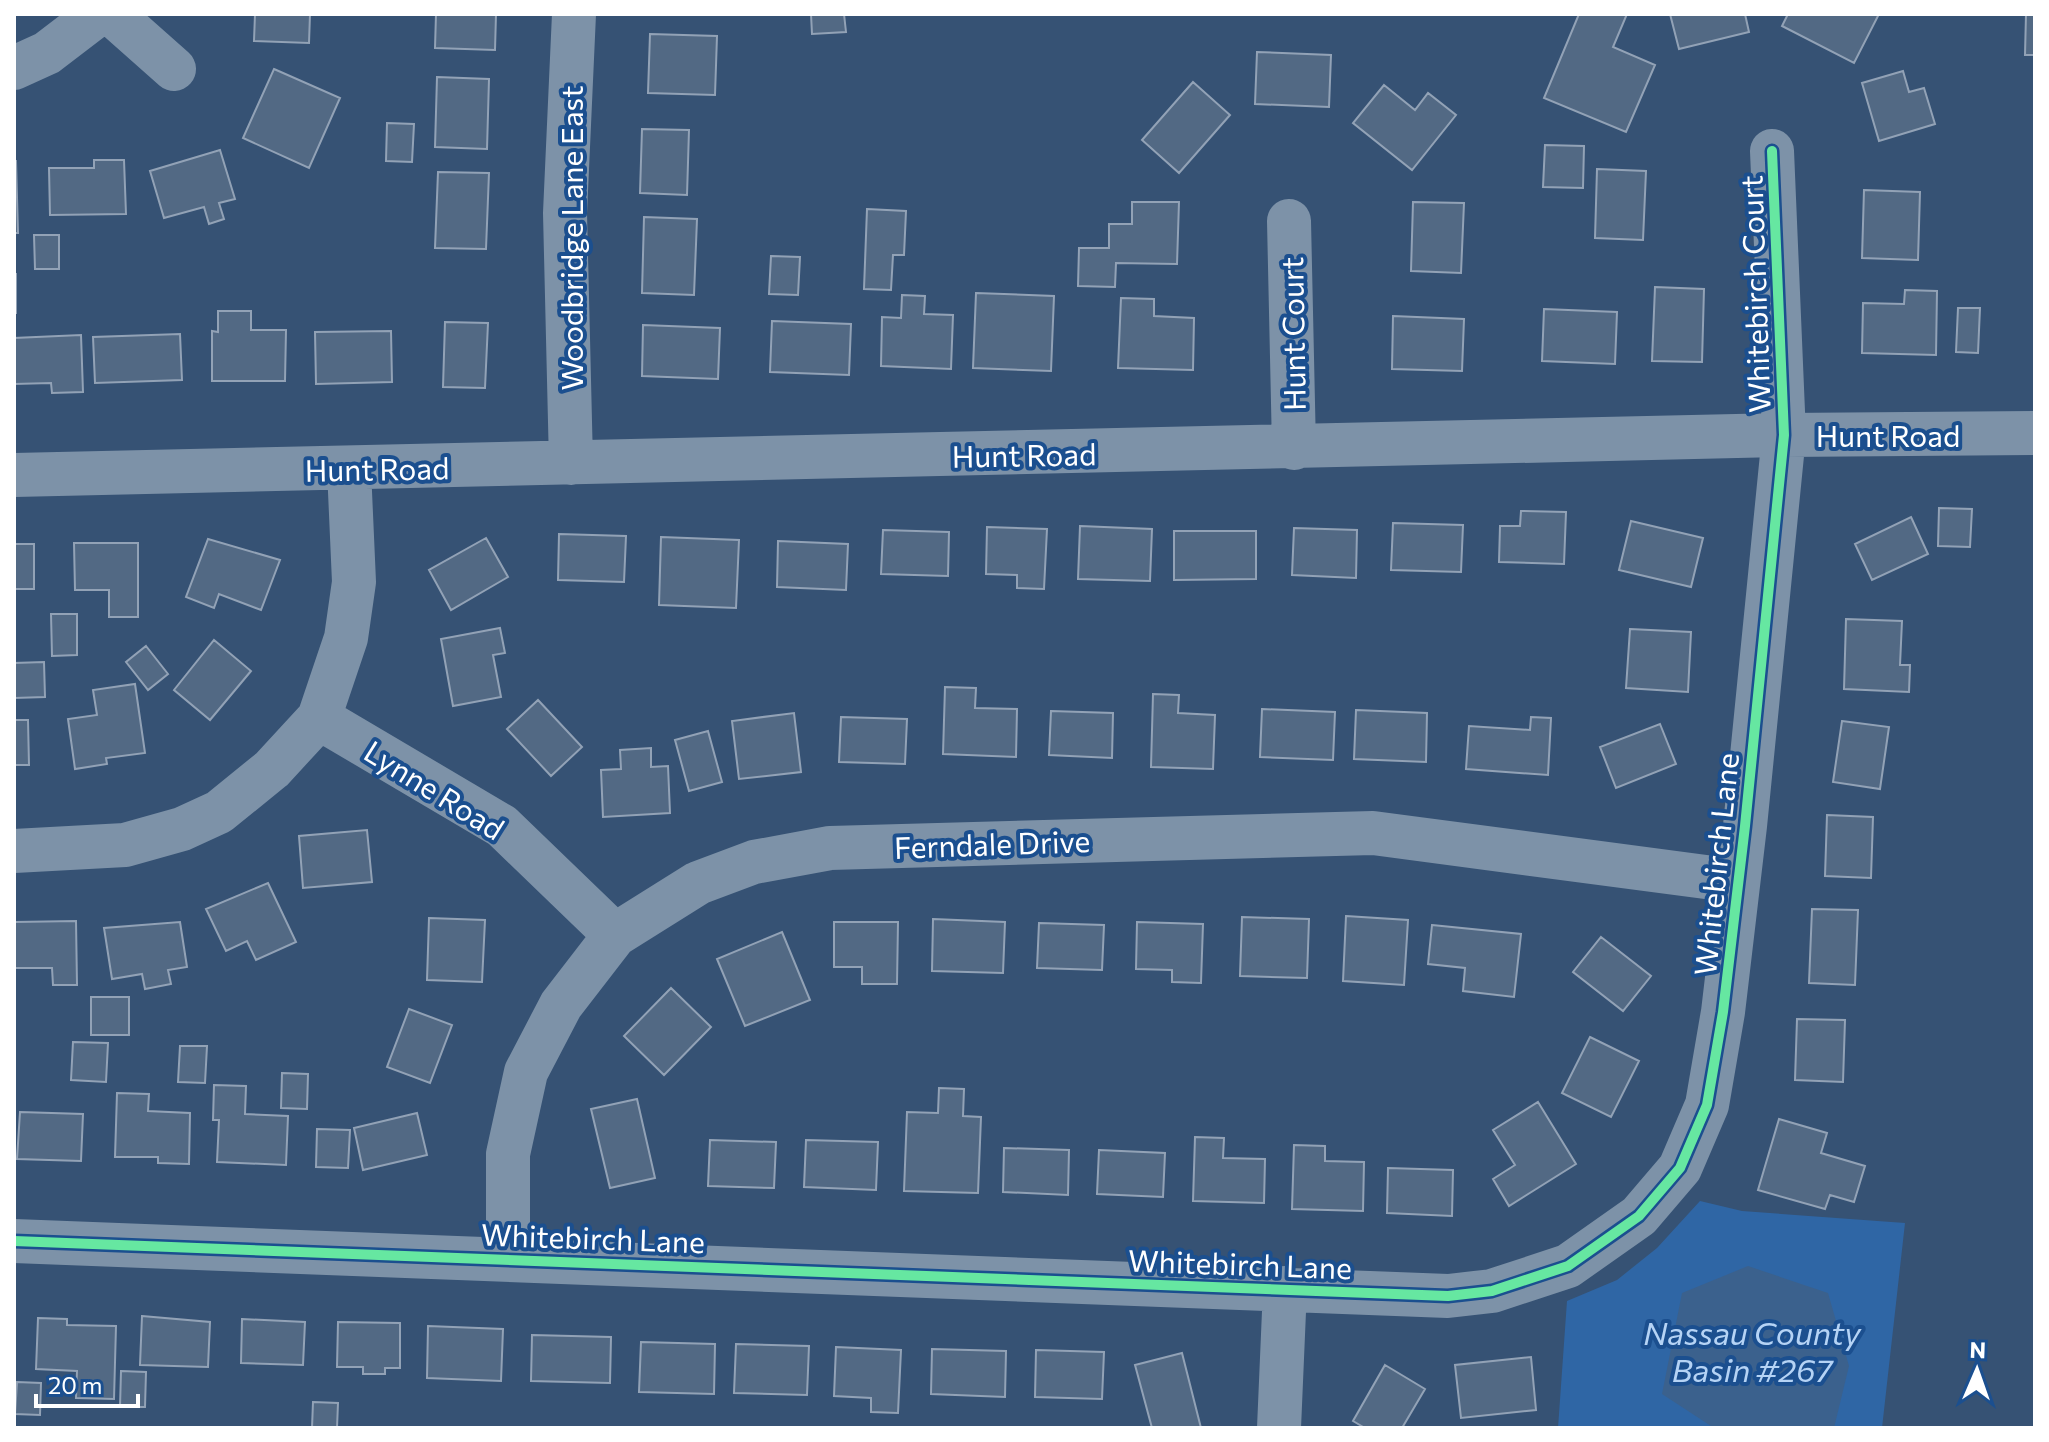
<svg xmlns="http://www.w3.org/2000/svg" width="2049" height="1442" viewBox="0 0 2049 1442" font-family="Commissioner,sans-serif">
  <rect width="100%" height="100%" fill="#365274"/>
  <path fill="#2f66a5" d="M 1700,1201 L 1742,1211 L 1905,1223 L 1882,1428 L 1558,1428 L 1567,1301 L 1617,1280 L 1657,1248 Z"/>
  <path fill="#3b618d" d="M 1748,1266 L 1828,1293 L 1849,1366 L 1834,1428 L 1714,1428 L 1662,1394 L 1682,1293 Z"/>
  <path fill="#526984" stroke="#92a2b6" stroke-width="2" d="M 255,14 L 310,14 L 309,43 L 254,41 Z
    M 436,14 L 496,14 L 495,50 L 435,48 Z
    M 811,14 L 844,14 L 846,32 L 812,34 Z
    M 1579,14 L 1627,14 L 1613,47 L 1655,65 L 1626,132 L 1544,98 Z
    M 1670,14 L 1745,14 L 1749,32 L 1679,49 Z
    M 1788,14 L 1879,14 L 1854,63 L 1782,26 Z
    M 2026,14 L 2035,14 L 2035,55 L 2025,55 Z
    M 650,34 L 717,36 L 715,95 L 648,93 Z
    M 1257,52 L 1331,55 L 1329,107 L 1255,104 Z
    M 274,69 L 340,98 L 309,168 L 243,138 Z
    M 1903,71 L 1909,92 L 1924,88 L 1935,124 L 1879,141 L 1862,83 Z
    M 437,77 L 489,79 L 487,149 L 435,147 Z
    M 1193,82 L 1230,115 L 1179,173 L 1142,140 Z
    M 1384,85 L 1415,110 L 1428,93 L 1456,115 L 1412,170 L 1353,123 Z
    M 387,123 L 414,124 L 412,162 L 386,161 Z
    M 642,129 L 689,130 L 687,195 L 640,193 Z
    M 1545,145 L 1584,146 L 1583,188 L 1543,187 Z
    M 220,150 L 235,199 L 219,203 L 224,219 L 209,224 L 204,207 L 164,218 L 150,171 Z
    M 94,160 L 124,160 L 126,214 L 50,215 L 49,168 L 94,168 Z
    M 14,161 L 16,161 L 18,233 L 14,233 Z
    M 1597,169 L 1646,171 L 1643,240 L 1595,238 Z
    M 438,172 L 489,173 L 486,249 L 435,248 Z
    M 1864,190 L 1920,192 L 1918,260 L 1862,258 Z
    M 1132,202 L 1179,202 L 1177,264 L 1116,263 L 1115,287 L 1078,286 L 1079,248 L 1109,248 L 1109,224 L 1132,224 Z
    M 1413,202 L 1464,203 L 1461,273 L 1411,271 Z
    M 867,209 L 906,211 L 904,255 L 893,255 L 891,290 L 864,289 Z
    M 644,217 L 697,219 L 694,295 L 642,293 Z
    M 34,235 L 59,235 L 59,269 L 35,269 Z
    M 771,256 L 800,257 L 798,295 L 769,294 Z
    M 14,274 L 16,274 L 16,313 L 14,313 Z
    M 1655,287 L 1704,289 L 1702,362 L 1652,361 Z
    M 1905,290 L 1937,291 L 1936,355 L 1862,353 L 1863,303 L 1904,304 Z
    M 976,293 L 1054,296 L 1051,371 L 973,368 Z
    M 902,295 L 925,296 L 924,314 L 953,315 L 951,369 L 881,366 L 882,317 L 901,318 Z
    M 1121,298 L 1154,299 L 1154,316 L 1194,318 L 1193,370 L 1118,368 Z
    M 1958,308 L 1980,308 L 1978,353 L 1956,352 Z
    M 1544,309 L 1617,312 L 1615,364 L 1542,361 Z
    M 218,311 L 251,311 L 251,330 L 286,330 L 285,381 L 212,381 L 212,331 L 218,332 Z
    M 1393,316 L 1464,319 L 1462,371 L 1392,369 Z
    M 772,321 L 851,324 L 849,375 L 770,372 Z
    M 445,322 L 488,323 L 485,388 L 443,387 Z
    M 643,325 L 720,328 L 718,379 L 642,376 Z
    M 391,331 L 392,382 L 316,384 L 315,332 Z
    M 180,334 L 182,380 L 95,383 L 93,337 Z
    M 81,335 L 83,392 L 52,393 L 51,383 L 14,384 L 14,338 Z
    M 1939,508 L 1972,509 L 1970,547 L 1938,546 Z
    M 1521,511 L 1566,512 L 1564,564 L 1499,562 L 1500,526 L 1520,526 Z
    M 1911,517 L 1928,554 L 1872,580 L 1855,544 Z
    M 1631,521 L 1703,538 L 1691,587 L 1619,570 Z
    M 1393,523 L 1463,525 L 1461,572 L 1391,570 Z
    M 1080,526 L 1152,529 L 1150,581 L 1078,579 Z
    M 987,527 L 1047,529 L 1044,589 L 1017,588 L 1017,575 L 986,574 Z
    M 1294,528 L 1357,530 L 1356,578 L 1292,575 Z
    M 883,530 L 949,532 L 948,576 L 881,574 Z
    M 1174,531 L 1256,531 L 1256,579 L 1174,580 Z
    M 559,534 L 626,536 L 624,582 L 558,580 Z
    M 661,537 L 739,540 L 736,608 L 659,605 Z
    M 486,538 L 508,577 L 451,610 L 429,570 Z
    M 208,539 L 280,560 L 261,610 L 219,594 L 214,608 L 186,597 Z
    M 778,541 L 848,544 L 846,590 L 777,587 Z
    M 74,543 L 138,543 L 138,617 L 109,617 L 109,590 L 75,590 Z
    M 14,544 L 34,544 L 34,589 L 14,589 Z
    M 51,614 L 77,614 L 77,655 L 52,656 Z
    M 1846,619 L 1902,621 L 1900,665 L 1910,665 L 1909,692 L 1844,689 Z
    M 500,628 L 505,653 L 493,655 L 501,697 L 453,706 L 441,639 Z
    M 1630,629 L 1691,632 L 1688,692 L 1626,688 Z
    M 214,640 L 251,671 L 210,720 L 174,690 Z
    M 146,646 L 168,674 L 148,690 L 126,662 Z
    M 44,662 L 45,697 L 14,698 L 14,663 Z
    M 135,684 L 145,753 L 106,758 L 107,764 L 75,769 L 68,719 L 97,715 L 93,690 Z
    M 945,687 L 976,688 L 975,708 L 1017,709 L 1016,757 L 943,754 Z
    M 1153,694 L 1179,695 L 1178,713 L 1215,715 L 1213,769 L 1151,767 Z
    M 538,700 L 582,747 L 551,776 L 507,729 Z
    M 1262,709 L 1335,712 L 1333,760 L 1260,757 Z
    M 1356,710 L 1427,713 L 1426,762 L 1354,759 Z
    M 1051,711 L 1113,713 L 1112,758 L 1049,755 Z
    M 794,713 L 801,772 L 739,779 L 732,721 Z
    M 841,717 L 907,719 L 905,764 L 839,762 Z
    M 1531,717 L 1551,718 L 1548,775 L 1466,769 L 1469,726 L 1530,730 Z
    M 14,720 L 28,720 L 29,765 L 14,765 Z
    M 1842,721 L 1889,727 L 1880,789 L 1833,782 Z
    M 1660,724 L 1676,764 L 1616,788 L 1600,747 Z
    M 708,731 L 722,782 L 689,791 L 675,740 Z
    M 651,748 L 651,767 L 668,766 L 670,813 L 603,817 L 601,770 L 621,769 L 620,750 Z
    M 1827,815 L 1873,817 L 1871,878 L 1825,876 Z
    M 367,830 L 372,882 L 303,888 L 299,836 Z
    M 268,883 L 296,942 L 256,960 L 247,941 L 226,951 L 206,909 Z
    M 1812,909 L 1858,910 L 1855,985 L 1809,983 Z
    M 1346,916 L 1408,920 L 1404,985 L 1343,981 Z
    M 1242,917 L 1309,919 L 1307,978 L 1240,976 Z
    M 429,918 L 485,920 L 482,982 L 427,980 Z
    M 933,919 L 1005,922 L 1003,973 L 932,971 Z
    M 76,921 L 77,985 L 53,985 L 52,968 L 15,968 L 15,922 Z
    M 180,922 L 187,967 L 168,970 L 171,984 L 145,989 L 142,974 L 112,979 L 104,928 Z
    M 834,922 L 898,922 L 897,984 L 862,984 L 862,967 L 834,967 Z
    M 1137,922 L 1203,924 L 1201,983 L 1172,982 L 1172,970 L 1136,969 Z
    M 1039,923 L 1104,925 L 1102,970 L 1037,968 Z
    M 1432,925 L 1521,934 L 1514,997 L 1463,991 L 1465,968 L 1428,964 Z
    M 782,932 L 810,1000 L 745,1026 L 717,959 Z
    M 1601,937 L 1651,976 L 1623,1011 L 1573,972 Z
    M 671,988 L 711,1027 L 664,1075 L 624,1036 Z
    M 91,997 L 129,997 L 129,1035 L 91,1035 Z
    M 409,1009 L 452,1025 L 430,1083 L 387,1067 Z
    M 1797,1019 L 1845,1020 L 1843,1082 L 1795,1080 Z
    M 1590,1037 L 1639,1061 L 1611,1117 L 1562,1093 Z
    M 73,1042 L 108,1043 L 106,1082 L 71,1080 Z
    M 180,1046 L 207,1046 L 205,1083 L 178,1082 Z
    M 282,1073 L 308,1074 L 307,1109 L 281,1108 Z
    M 214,1085 L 246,1086 L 245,1114 L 288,1116 L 286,1165 L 217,1162 L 219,1120 L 213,1120 Z
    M 939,1088 L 964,1089 L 963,1116 L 981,1117 L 978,1193 L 904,1191 L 907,1112 L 938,1113 Z
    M 117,1093 L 149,1094 L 148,1111 L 190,1113 L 189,1164 L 158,1163 L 158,1157 L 115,1157 Z
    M 637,1099 L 655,1178 L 610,1188 L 591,1109 Z
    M 1538,1102 L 1576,1164 L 1509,1206 L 1493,1179 L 1515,1165 L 1493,1130 Z
    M 20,1112 L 83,1114 L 81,1161 L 17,1159 Z
    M 417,1113 L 427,1155 L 363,1170 L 354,1128 Z
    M 1779,1119 L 1827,1133 L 1821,1153 L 1865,1166 L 1854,1202 L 1830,1195 L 1825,1209 L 1758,1190 Z
    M 317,1129 L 350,1130 L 348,1168 L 316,1167 Z
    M 1195,1137 L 1224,1138 L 1223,1158 L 1265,1159 L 1264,1203 L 1193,1201 Z
    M 710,1140 L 776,1142 L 774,1188 L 708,1186 Z
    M 806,1140 L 878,1142 L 876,1190 L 804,1187 Z
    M 1294,1145 L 1325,1146 L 1325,1161 L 1364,1162 L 1363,1211 L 1292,1209 Z
    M 1004,1148 L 1069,1150 L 1068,1195 L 1003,1192 Z
    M 1099,1150 L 1165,1153 L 1163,1197 L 1097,1194 Z
    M 1388,1168 L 1453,1170 L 1452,1216 L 1387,1213 Z
    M 142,1316 L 210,1322 L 208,1367 L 140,1365 Z
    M 38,1318 L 67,1319 L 67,1325 L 116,1326 L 114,1399 L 76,1398 L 77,1371 L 36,1369 Z
    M 242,1319 L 305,1322 L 303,1365 L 241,1363 Z
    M 338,1322 L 400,1323 L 400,1368 L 385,1368 L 385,1374 L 363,1374 L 363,1367 L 337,1367 Z
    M 428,1326 L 503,1329 L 501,1381 L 427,1378 Z
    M 532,1335 L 611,1337 L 610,1383 L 531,1381 Z
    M 641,1342 L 715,1344 L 714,1394 L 639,1392 Z
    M 736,1344 L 809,1346 L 807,1395 L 734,1393 Z
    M 836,1347 L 901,1350 L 898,1413 L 871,1412 L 871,1398 L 834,1396 Z
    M 932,1349 L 1006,1351 L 1005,1397 L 931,1394 Z
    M 1036,1350 L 1104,1352 L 1102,1399 L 1035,1397 Z
    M 1182,1353 L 1201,1428 L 1152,1428 L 1135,1365 Z
    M 1531,1357 L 1536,1410 L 1461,1418 L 1455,1365 Z
    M 1385,1365 L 1425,1389 L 1402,1428 L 1365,1428 L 1353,1421 Z
    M 121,1371 L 146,1372 L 145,1407 L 120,1407 Z
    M 17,1382 L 41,1383 L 40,1415 L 15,1414 Z
    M 313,1402 L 338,1403 L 337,1428 L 312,1428 Z"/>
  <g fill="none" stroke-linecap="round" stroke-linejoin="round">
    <path stroke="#7d92a8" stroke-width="44" d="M 112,14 L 174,69
      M 14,68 L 47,53 L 98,14
      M 1289,221 L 1294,448
      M 571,463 L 565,213 L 574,14
      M 14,475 L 1784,435 L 2035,433
      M 319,718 L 502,826 L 615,935
      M 14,851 L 125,845 L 182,829 L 219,812 L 272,769 L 319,718 L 346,638 L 354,582 L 349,469
      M 14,1241 L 1448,1296 L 1492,1291 L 1568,1266 L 1639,1216 L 1680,1168 L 1707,1105 L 1723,1012 L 1745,826 L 1784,435 L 1772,151
      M 508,1257 L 508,1154 L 526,1072 L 561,1005 L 615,935 L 698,883 L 754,862 L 830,848 L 1373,833 L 1736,881
      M 1279,1428 L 1285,1288"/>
    <g stroke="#1b4f8f" stroke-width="15">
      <path id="cycleway" d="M 14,1241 L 1448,1296 L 1492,1291 L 1568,1266 L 1639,1216 L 1680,1168 L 1707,1105 L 1723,1012 L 1745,826 L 1784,435 L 1772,151"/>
    </g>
    <use href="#cycleway" stroke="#66e7a1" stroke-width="10"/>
  </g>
  <g text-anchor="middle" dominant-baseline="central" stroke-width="8" stroke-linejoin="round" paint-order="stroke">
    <g font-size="30" fill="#fff" stroke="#1b4f8f">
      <text transform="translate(570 238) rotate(-90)">Woodbridge Lane East</text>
      <text transform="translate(1754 294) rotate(-92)">Whitebirch Court</text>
      <text transform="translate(1292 334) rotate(-91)">Hunt Court</text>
      <text x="1888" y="434">Hunt Road</text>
      <text transform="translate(1024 454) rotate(-1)">Hunt Road</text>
      <text transform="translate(377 468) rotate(-1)">Hunt Road</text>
      <text transform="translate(435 789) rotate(32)">Lynne Road</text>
      <text transform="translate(992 843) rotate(-2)">Ferndale Drive</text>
      <text transform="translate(1715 864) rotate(-84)">Whitebirch Lane</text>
      <text transform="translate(593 1237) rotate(2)">Whitebirch Lane</text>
      <text transform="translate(1240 1263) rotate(2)">Whitebirch Lane</text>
    </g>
    <g font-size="32" font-style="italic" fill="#b5d3f5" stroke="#1b4f8f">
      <text x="1752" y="1332">Nassau County<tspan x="1752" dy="37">Basin #267</tspan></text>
    </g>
  </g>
  <rect width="2049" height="1442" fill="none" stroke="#ffffff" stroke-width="32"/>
  <g transform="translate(1977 1370) rotate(2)" stroke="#1b4f8f" stroke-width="6" paint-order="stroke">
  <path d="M0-6L14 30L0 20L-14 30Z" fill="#ffffff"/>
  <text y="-12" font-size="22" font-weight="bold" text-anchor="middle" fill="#ffffff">N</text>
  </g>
  <path d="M36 1394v12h102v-12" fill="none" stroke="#ffffff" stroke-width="4"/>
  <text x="48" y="1394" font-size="24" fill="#ffffff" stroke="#1b4f8f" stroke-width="6" paint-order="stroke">20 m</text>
</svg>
